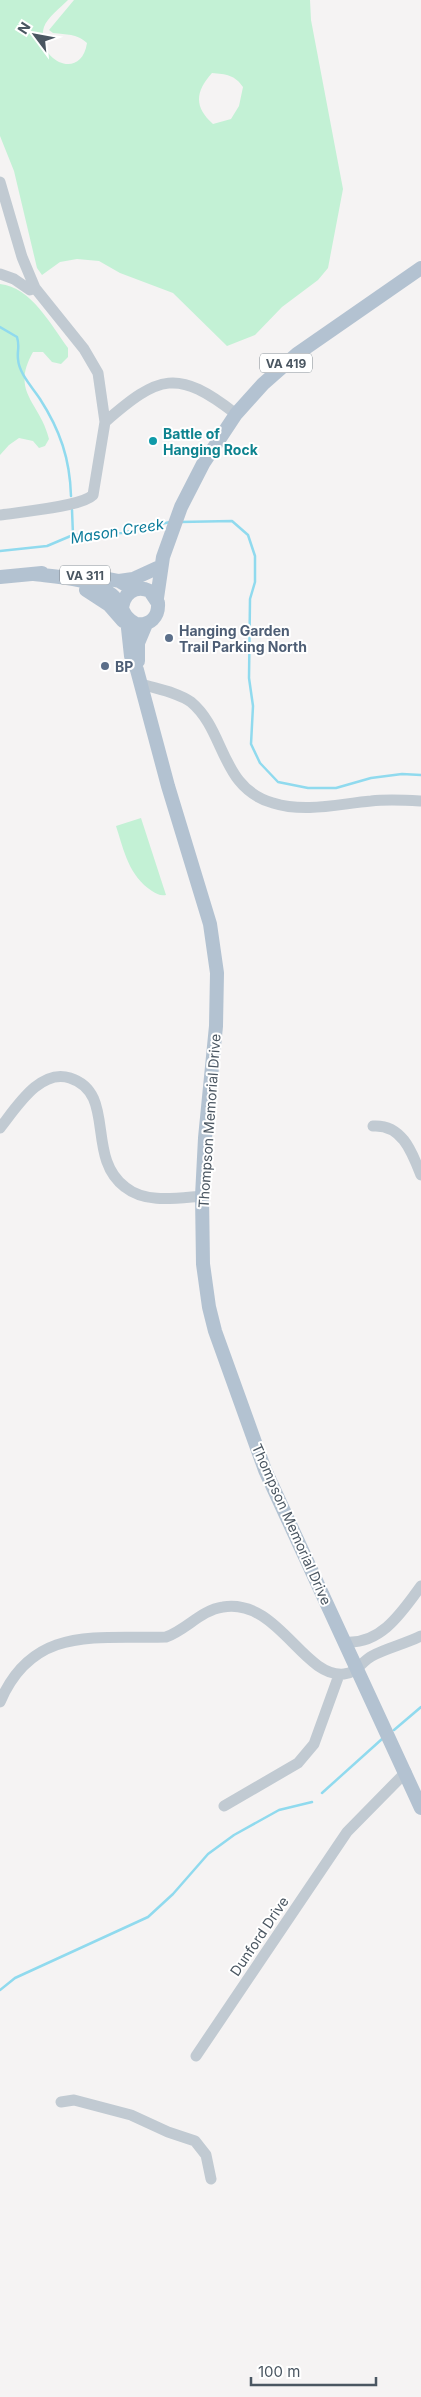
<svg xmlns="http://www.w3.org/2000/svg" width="421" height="2397" viewBox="0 0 421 2397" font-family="Inter,sans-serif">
  <rect width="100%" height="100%" fill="#f5f3f3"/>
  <path fill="#c3f1d5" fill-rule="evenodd" d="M 0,0 L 68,0 C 61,7 47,18 44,27 C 34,59 81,83 87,43 C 76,33 67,35 53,33 L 49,30 L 74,0 L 310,0 L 311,20 L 343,189 L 328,268 L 318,280 L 282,307 L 255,335 L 227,346 L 173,293 L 120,273 L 99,261 L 77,259 L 60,262 L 42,275 L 37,268 L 14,171 L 0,136 ZM 212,73 C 226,74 235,75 243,87 L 239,106 L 231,119 L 213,124 C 194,107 195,92 212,73 Z
    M 0,284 C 31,287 51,325 68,348 L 68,357 L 61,364 L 52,362 L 43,352 L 33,352 C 10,393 40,402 49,439 L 45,446 L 39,448 L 33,441 L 19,438 L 9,445 L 0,455 Z
    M 141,818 L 166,895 C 160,896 157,894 152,891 C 129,876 124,851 116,826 Z"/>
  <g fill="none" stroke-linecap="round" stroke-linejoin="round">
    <path stroke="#90daee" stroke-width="2.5" d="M 0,327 L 17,337 C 20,347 17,350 18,359 C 19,374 33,388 40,399 C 60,430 70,459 71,496
      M 72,510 L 73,535
      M 180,522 L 232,521 L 248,535 L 255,556 L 255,582 L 250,599 L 249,678 L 253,706 L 251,744 L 260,763 L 278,782 L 308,788 L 336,788 L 371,778 L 402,774 L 421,775
      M 0,551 L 47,546 L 73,535 L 122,533 L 170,522
      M 394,1730 L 421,1707
      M 322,1793 L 382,1739
      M 0,1990 L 15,1978 L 148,1917 L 173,1894 L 208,1854 L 234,1835 L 279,1810 L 312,1802"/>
    <path stroke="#c1cad2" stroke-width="11" d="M 0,182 L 22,257 L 35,288 L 84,349 L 98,373 L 105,422 L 93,495 C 81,507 19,512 0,515
      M 0,274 L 14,279 L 30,290 L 35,288
      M 105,422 C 159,375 177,368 236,414
      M 141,684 C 157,689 177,692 191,702 C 226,731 220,788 273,803 C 305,813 338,804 371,801 C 388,799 404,800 421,801
      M 373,1126 C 402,1124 412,1152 421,1175
      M 0,1128 C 16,1108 40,1068 70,1078 C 117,1093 85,1157 125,1187 C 146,1204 177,1198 202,1196
      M 345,1642 C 381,1645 402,1612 421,1586
      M 0,1702 C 33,1625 96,1639 166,1637 C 186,1630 201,1610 223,1607 C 278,1598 303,1678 344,1674 C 357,1673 361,1662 372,1656 C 387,1648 405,1644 421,1636
      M 224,1806 L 298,1763 L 314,1744 L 339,1675
      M 196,2056 L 347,1832 L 406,1772
      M 61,2102 L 74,2100 L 131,2115 L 168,2132 L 195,2141 L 206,2155 L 211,2179"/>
    <path stroke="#b3c2d1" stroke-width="14" d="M 34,574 C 59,577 91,578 112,595 C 123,604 122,618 136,624 C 150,626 159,617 158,603 L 150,591 C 135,584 122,594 122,611
      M 83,574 L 119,581 L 133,589
      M 0,577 L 42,573
      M 119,581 L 133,579 L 157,568
      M 86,590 L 109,605 L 123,621
      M 157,598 L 163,557 L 181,507 L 203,464 L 236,414 L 263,384 L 297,354 L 421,268
      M 127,619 L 131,656 L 137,670 L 168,786 L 210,924 L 217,973 L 216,1026 L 205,1138 L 202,1196 L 203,1264 L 209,1307 L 215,1331 L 265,1470 L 421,1808
      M 138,661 L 138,643 L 146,624"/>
  </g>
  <circle fill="#0f9aa8" stroke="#fff" stroke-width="2" cx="153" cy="441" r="5"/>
  <g fill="#5c6f8a" stroke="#fff" stroke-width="2">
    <circle cx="169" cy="638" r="5"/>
    <circle cx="105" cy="666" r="5"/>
  </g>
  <g text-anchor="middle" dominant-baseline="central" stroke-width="4" stroke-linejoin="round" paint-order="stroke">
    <g fill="#fff" stroke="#808990" stroke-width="1">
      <rect x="260" y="353.5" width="52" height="19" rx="4"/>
      <rect x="60" y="565.5" width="50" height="19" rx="4"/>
    </g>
    <g font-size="12" font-weight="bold" fill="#4a5661">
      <text x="286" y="363">VA 419</text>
      <text x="85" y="575">VA 311</text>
    </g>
    <g font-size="14" font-weight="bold" fill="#0d838f" stroke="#fff" text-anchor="start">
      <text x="163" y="433">Battle of<tspan x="163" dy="16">Hanging Rock</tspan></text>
    </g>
    <g font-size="14" font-weight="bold" fill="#4e5e75" stroke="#fff" text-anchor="start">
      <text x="179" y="630">Hanging Garden<tspan x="179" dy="16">Trail Parking North</tspan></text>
      <text x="115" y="666">BP</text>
    </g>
    <g font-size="14" fill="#4a5661" stroke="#fff">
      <text transform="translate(209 1121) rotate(-86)">Thompson Memorial Drive</text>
      <text transform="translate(292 1524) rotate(66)">Thompson Memorial Drive</text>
      <text transform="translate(259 1936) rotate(-56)">Dunford Drive</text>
    </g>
    <g font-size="15" font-style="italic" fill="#0c7c9b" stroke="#fff">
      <text transform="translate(117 531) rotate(-9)">Mason Creek</text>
    </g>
  </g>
  <g transform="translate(35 35) rotate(302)" stroke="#ffffff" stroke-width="4" paint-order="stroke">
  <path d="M0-4L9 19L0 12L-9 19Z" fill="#4a5661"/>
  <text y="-8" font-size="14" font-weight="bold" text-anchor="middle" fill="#4a5661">N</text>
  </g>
  <path d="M251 2377v8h125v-8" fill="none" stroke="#4a5661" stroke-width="2.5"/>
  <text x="258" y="2377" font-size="15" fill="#4a5661" stroke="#ffffff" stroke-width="4" paint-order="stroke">100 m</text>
</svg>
